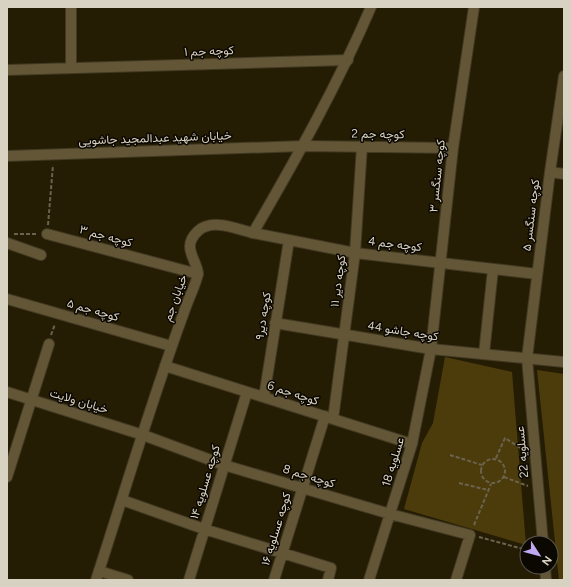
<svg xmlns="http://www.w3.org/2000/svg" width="571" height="587" viewBox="0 0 571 587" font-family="Figtree,Vazirmatn,sans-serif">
  <rect width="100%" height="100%" fill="#251c04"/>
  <path fill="#4c3c0b" d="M 445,357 L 512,372 L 526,545 L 404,509 L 422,443 L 433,423 Z
    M 537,370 L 564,374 L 564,580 L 559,580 Z"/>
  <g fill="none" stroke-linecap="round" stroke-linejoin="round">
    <g stroke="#423923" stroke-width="12">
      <path id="minor" d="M 71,7 L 71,68
        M 7,70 L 348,60
        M 7,156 L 303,146 L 453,148
        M 550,172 L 564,174
        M 253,233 L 355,253 L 537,274
        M 47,234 L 198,274
        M 7,243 L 41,255
        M 7,299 L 171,346
        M 275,323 L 431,349 L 564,362
        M 484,354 L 493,269
        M 165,366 L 412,444
        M 7,392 L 143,435 L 224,465 L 390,514 L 470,535 L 456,580
        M 264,397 L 289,240
        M 333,419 L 355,253 L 362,146
        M 7,477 L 49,344
        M 122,500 L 204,529 L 331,568 L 328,580
        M 543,543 L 527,358 L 550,172 L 564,76
        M 545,567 L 546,580
        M 99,571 L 128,580
        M 189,580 L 247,392
        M 274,580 L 325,416
        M 369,580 L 412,444 L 431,349 L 453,148 L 474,7"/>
    </g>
    <g stroke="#423923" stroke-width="12">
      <path id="tertiary" d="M 96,580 C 126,488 153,395 187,304 C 189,298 198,279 198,273 C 196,258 181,247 198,231 C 212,218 237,229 253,233 C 296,159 337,86 371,7"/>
    </g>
    <path stroke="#6b634e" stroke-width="2" stroke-dasharray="4 2" stroke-linecap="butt" d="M 48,225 L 53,165
      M 14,234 L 38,234
      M 51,335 L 55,324
      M 450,455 L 482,465
      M 496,458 L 505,438 L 525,451
      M481 471a12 12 0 1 1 24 0a12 12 0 1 1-24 0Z
      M 504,477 L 528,486
      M 459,483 L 488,490
      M 474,525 L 491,484
      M 479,537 L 527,550"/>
    <use href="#minor" stroke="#625637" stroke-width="10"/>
    <use href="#tertiary" stroke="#625637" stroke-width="10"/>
  </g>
  <g text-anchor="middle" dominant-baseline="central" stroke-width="3" stroke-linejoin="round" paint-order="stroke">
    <g font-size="12" fill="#d8d2c3" stroke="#0b0701">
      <text transform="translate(209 51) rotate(-2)">کوچه جم ۱</text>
      <text transform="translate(378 134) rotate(1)">کوچه جم 2</text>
      <text transform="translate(155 138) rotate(-2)">خیابان شهید عبدالمجید جاشویی</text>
      <text transform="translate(437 176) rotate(-84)">کوچه سنگسر ۳</text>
      <text transform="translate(531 215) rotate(-83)">کوچه سنگسر ۵</text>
      <text transform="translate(106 236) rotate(15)">کوچه جم ۳</text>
      <text transform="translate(395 244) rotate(7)">کوچه جم 4</text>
      <text transform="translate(338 281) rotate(-82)">کوچه دیر ۱۱</text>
      <text transform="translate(175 298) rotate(-70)">خیابان جم</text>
      <text transform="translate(93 310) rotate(16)">کوچه جم ۵</text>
      <text transform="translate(263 316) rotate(-81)">کوچه دیر۹</text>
      <text transform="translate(403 331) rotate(9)">کوچه جاشو 44</text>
      <text transform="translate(293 393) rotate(18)">کوچه جم 6</text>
      <text transform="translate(79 401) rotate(17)">خیابان ولایت</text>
      <text transform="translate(522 452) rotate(-95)">عسلویه 22</text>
      <text transform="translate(393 462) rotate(-73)">عسلویه 18</text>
      <text transform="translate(309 476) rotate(17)">کوچه جم 8</text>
      <text transform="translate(205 482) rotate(-73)">کوچه عسلویه ۱۴</text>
      <text transform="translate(276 529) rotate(-73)">کوچه عسلویه ۱۶</text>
    </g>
  </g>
  <rect width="571" height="587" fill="none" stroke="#d8d2c3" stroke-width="16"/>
  <g transform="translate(539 555) rotate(126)"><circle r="19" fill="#0b0701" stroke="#5d584f"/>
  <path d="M0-3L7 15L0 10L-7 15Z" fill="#c1a8f3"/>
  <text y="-6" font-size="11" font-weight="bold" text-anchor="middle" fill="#d8d2c3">N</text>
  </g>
</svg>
